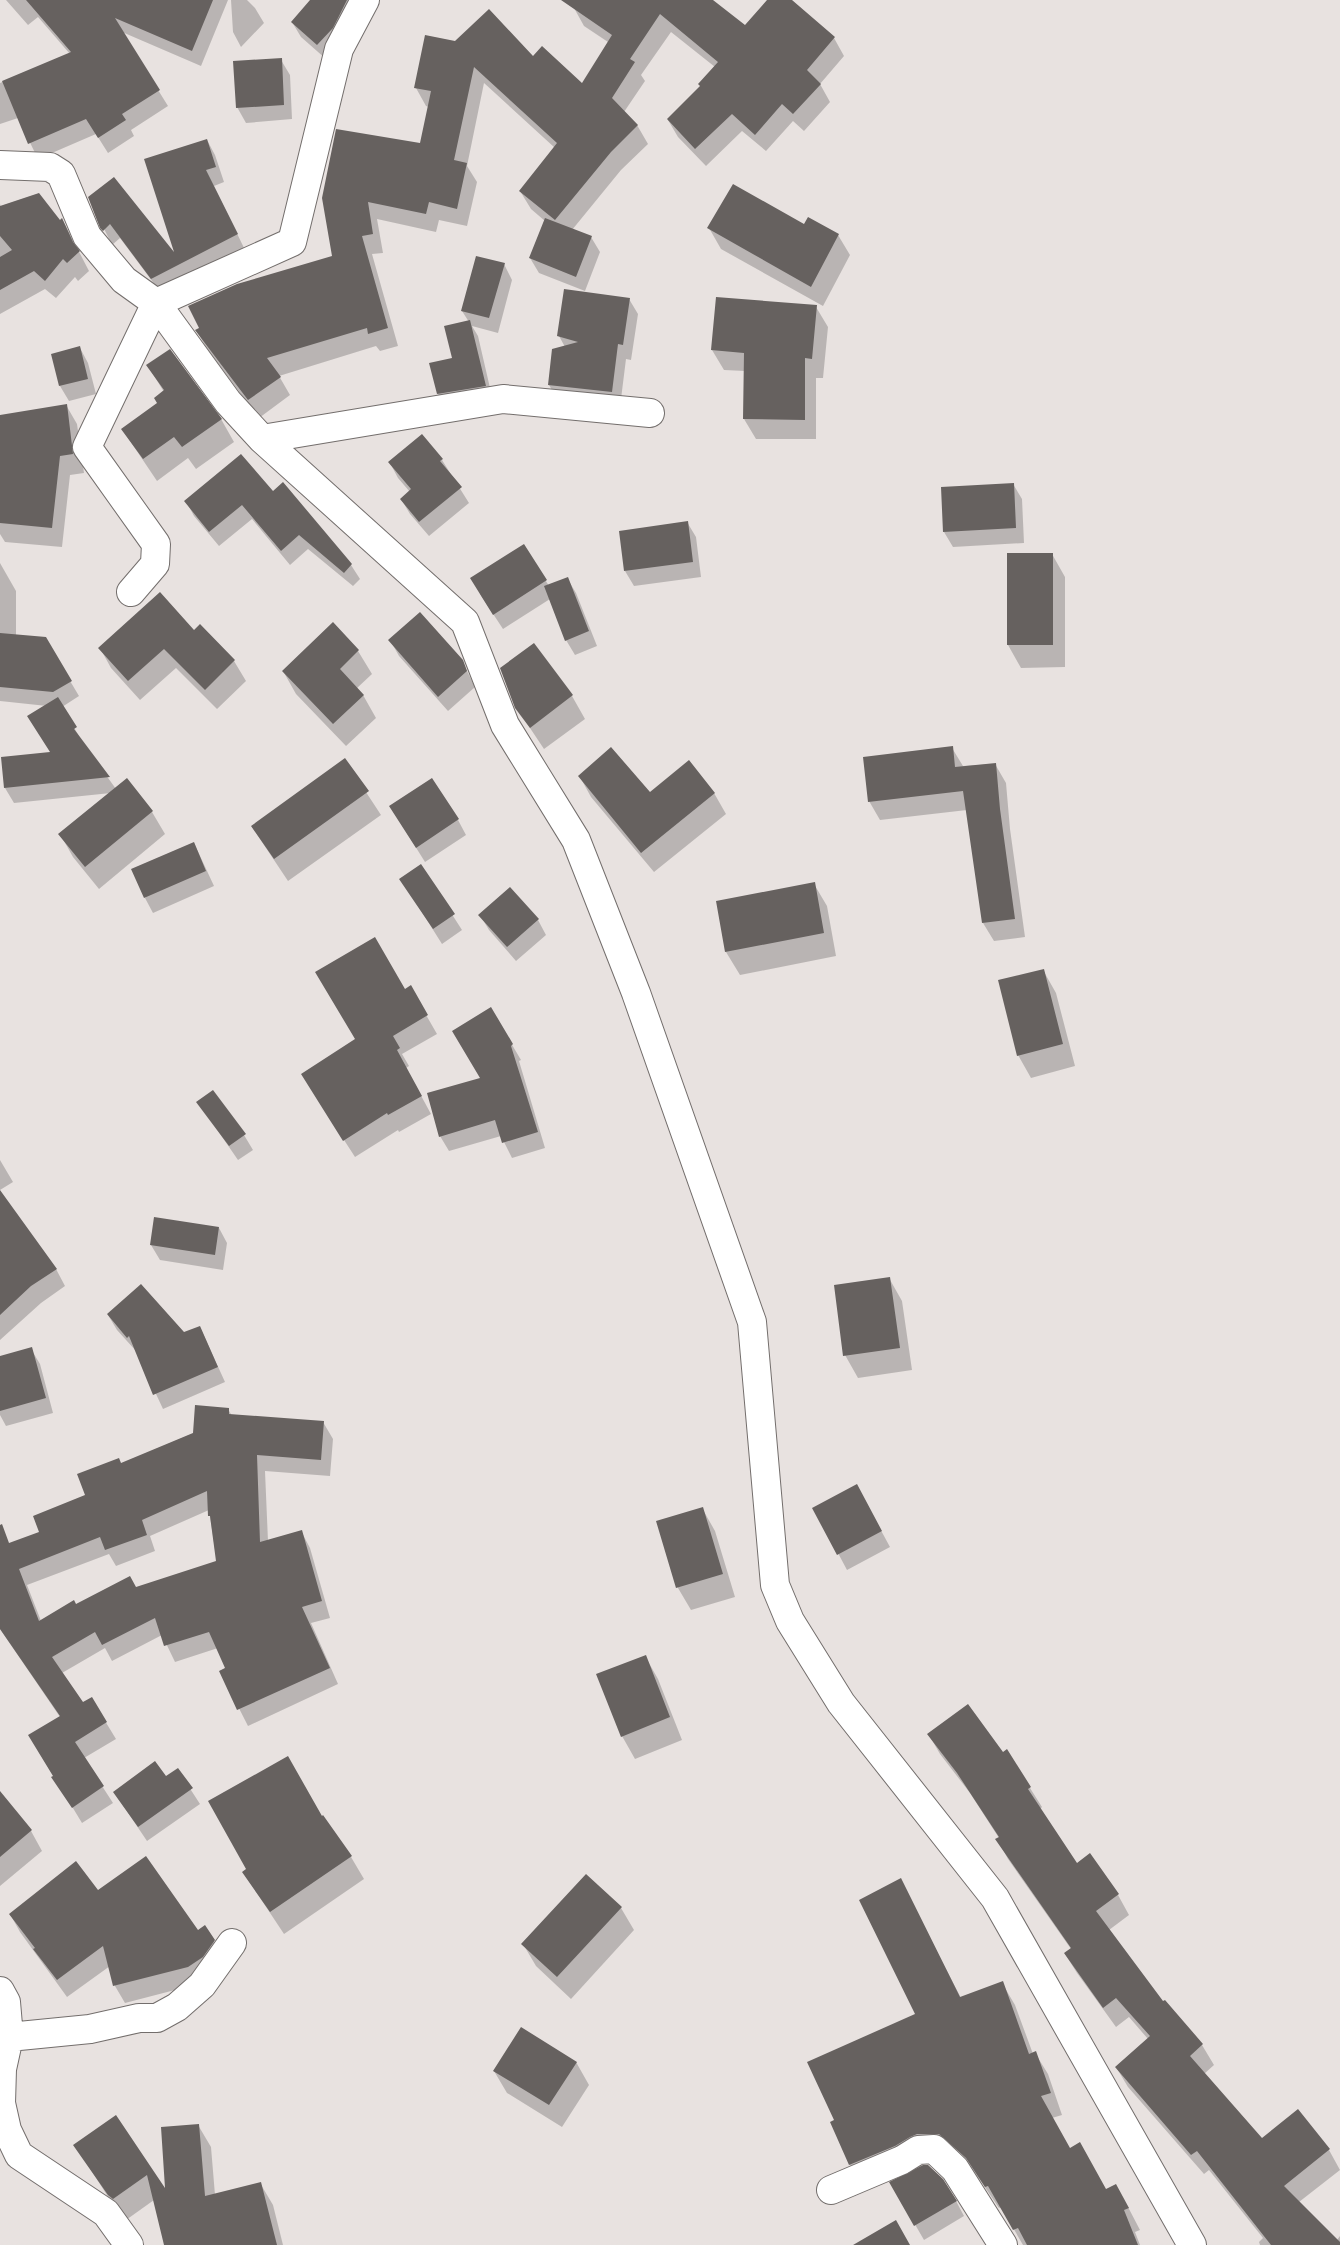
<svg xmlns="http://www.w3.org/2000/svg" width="1340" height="2245" viewBox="0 0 1340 2245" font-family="Helvetica,sans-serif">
  <rect width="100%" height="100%" fill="#e8e2e0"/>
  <path fill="#0003" fill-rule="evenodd" d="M 6,0 L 228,0 L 201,66 L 122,32 L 168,106 L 131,130 L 134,136 L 108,153 L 96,134 L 38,159 L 18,118 L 0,124 L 0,83 L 70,54 L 38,17 L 28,25 Z
    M 231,0 L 247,0 L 255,8 L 264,23 L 241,47 L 233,32 Z
    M 312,0 L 373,0 L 326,59 L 301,37 L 292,22 Z
    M 579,0 L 711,0 L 722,53 L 768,0 L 790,0 L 834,38 L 844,56 L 820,84 L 830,102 L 804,131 L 793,121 L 766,151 L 742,131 L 706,166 L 678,137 L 668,120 L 701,87 L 715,67 L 671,32 L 641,75 L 645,81 L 624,112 L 637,125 L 648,144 L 621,170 L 572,230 L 591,237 L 600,252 L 585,291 L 539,273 L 530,258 L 545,221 L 531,209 L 520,191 L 555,148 L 484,83 L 467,166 L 477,182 L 467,226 L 439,220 L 436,232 L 377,219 L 383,253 L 372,254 L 398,346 L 380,351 L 376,346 L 279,376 L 290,395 L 259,418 L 207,349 L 197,331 L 333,257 L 324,198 L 421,144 L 429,107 L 426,106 L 416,88 L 426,37 L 533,57 L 582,85 L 608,42 L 584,26 L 574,8 Z
    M 281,60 L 290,75 L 292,119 L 246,123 L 237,107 Z
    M 207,140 L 215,155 L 224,182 L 214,186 L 245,250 L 161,293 L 120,238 L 112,245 L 89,198 L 177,258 Z
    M 0,204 L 1,207 L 59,221 L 62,219 L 89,271 L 78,281 L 75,277 L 56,298 L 45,289 L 0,314 Z
    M 805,226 L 838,235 L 850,255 L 823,306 L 721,249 L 709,228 Z
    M 504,264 L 512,280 L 498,333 L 472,326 L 478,336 L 493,401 L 446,409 L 438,394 L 469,322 L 462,311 Z
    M 629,299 L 638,314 L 631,360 L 626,359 L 620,407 L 558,400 L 549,385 L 565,347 L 559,336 Z
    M 816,307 L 828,327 L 823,378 L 816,378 L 816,439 L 756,439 L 744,419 L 745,371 L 724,370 L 712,350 Z
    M 80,348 L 88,363 L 96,394 L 69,401 L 60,386 L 52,355 Z
    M 148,366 L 221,419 L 234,442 L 196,469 L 188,458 L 157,481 L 122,429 L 158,404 L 164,392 Z
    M 66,405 L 77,424 L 84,473 L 70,475 L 62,547 L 5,542 L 0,534 L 0,417 Z
    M 442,460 L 469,503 L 429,536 L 410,514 L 401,499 L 410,492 L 398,478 L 390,463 Z
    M 282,484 L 351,565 L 360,579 L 353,586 L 308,549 L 290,565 L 252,519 L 219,546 L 194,516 L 186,501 L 272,493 Z
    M 1013,484 L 1022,499 L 1024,543 L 953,547 L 944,532 Z
    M 687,522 L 696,537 L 701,577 L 634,586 L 625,571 Z
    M 524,546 L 549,586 L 567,578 L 576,593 L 597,646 L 575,655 L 566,640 L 550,599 L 503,629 L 480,594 Z
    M 1052,554 L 1065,577 L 1065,667 L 1021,668 L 1008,645 Z
    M 0,563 L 16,591 L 16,636 L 45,639 L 79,696 L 62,707 L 83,743 L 116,789 L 152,812 L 165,834 L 99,889 L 73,857 L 60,834 L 111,793 L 14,803 L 5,788 L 2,759 L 51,753 L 47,706 L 0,701 Z
    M 333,624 L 358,651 L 372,674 L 356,689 L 363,695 L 376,718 L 346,746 L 296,694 L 283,671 Z
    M 200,626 L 234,661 L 246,681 L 217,709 L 176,668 L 140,700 L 111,668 L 100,648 L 194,631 Z
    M 390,640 L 462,661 L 475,687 L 448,711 L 399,656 Z
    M 534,645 L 572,696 L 585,719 L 544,749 L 516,707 Z
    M 952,748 L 963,766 L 995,764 L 1006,783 L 1010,829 L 1025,937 L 994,941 L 983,923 L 967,810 L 880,820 L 869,801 Z
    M 345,760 L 381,815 L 288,881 L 252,827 Z
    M 580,777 L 650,794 L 714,793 L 726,814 L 654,872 L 591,797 Z
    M 390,806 L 458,820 L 466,835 L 425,862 Z
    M 194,843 L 214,886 L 153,913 L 145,898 Z
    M 421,866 L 462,930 L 442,944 L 401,879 Z
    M 814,884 L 827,906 L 836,956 L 740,975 L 726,952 L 717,902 Z
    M 480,915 L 538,920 L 546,935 L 516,961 L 489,930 Z
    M 1043,970 L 1056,993 L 1075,1066 L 1031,1078 L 1018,1055 Z
    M 410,987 L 437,1034 L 402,1054 L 409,1066 L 406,1068 L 431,1114 L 399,1132 L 398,1130 L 355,1157 L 313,1092 L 356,1040 L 404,990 Z
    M 491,1009 L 521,1060 L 519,1061 L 545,1148 L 512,1158 L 501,1136 L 449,1151 L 440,1136 L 481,1078 Z
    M 198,1102 L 244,1135 L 253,1150 L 238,1160 Z
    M 0,1160 L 13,1182 L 0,1190 Z
    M 0,1192 L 56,1269 L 65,1286 L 41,1303 L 0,1340 Z
    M 219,1228 L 227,1243 L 223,1270 L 160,1260 L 151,1245 Z
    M 889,1278 L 902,1301 L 912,1370 L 858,1378 L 845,1355 Z
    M 108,1315 L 184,1334 L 200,1327 L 225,1382 L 163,1409 L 136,1351 L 117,1330 Z
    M 31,1349 L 40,1364 L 53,1413 L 6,1426 L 0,1415 L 0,1357 Z
    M 228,1409 L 232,1416 L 323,1422 L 333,1439 L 330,1476 L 265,1471 L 268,1541 L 301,1531 L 310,1548 L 330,1618 L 311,1623 L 338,1684 L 248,1726 L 220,1671 L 226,1668 L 218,1648 L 175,1662 L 162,1635 L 112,1661 L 105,1648 L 62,1673 L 83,1703 L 91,1698 L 116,1739 L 84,1758 L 113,1803 L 82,1823 L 39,1752 L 60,1717 L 0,1629 L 0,1548 L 41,1533 L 87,1496 L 121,1464 L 194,1433 ZM 209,1510 L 217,1562 L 136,1589 L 76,1605 L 41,1621 L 27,1585 L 109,1554 L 116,1566 L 155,1551 L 150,1536 Z
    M 865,1501 L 890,1547 L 847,1570 L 814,1508 Z
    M 702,1508 L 715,1531 L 735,1597 L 691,1610 L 678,1588 L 658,1522 Z
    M 645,1656 L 658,1679 L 682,1740 L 635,1759 L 622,1736 Z
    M 929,1735 L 1002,1754 L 1006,1751 L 1030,1788 L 1042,1807 L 1040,1809 L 1077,1864 L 1089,1855 L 1118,1895 L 1129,1915 L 1109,1930 L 1163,2003 L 1165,2001 L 1202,2045 L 1214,2065 L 1204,2074 L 1262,2140 L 1298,2111 L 1329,2150 L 1340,2170 L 1299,2202 L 1337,2240 L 1340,2236 L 1340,2245 L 1260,2245 L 1259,2242 L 1263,2238 L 1209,2170 L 1204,2174 L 1128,2087 L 1116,2067 L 1148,2039 L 1129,2017 L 1116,2027 L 1077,1973 L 1065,1954 L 1071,1949 L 1008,1859 L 997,1839 L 999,1838 L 970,1793 L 940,1754 Z
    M 178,1770 L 200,1804 L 147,1841 L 114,1792 L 166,1778 Z
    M 2,1796 L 31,1831 L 42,1851 L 0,1886 L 0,1798 Z
    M 322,1818 L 351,1857 L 364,1879 L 284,1934 L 243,1872 Z
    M 900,1880 L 961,1998 L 1002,1983 L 1015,2005 L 1033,2054 L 1035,2053 L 1048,2074 L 1062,2115 L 1052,2118 L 1070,2150 L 1106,2190 L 1128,2207 L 1140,2230 L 1135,2232 L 1140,2245 L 1023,2245 L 1001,2207 L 999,2208 L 980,2180 L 953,2156 L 930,2156 L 862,2186 L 850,2165 L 832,2122 L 835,2121 L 917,2015 Z
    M 98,1892 L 197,1932 L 214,1941 L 224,1958 L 198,1984 L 125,2003 L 115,1986 L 110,1966 L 67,1997 L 20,1932 L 10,1914 Z
    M 621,1908 L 634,1930 L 571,1999 L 536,1966 L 523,1944 Z
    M 576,2062 L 589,2085 L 562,2127 L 507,2093 L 494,2071 Z
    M 115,2117 L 167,2192 L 198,2125 L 211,2147 L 215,2195 L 260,2183 L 273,2205 L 283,2245 L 166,2245 L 154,2200 L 126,2220 L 121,2217 L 75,2145 Z
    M 891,2183 L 956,2201 L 964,2216 L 924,2240 Z"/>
  <path fill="#66615f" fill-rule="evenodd" d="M 26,0 L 213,0 L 192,51 L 115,18 L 160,90 L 122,114 L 126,120 L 98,138 L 86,119 L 28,144 L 2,81 L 71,52 Z
    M 310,0 L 347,0 L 333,28 L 317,45 L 291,22 Z
    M 561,0 L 713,0 L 745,25 L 767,0 L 792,0 L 835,37 L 807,70 L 821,84 L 793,114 L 782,104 L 755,135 L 732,114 L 695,149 L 667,119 L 700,86 L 698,84 L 718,62 L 660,14 L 630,59 L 635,62 L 612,98 L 638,125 L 611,152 L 555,220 L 519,191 L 557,143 L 474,67 L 454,160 L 467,163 L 457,209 L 429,202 L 426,214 L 368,202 L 373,234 L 362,236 L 388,328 L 368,334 L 367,328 L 267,358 L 281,377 L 248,400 L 195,330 L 199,328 L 188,306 L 237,284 L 332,256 L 322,198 L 336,129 L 420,143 L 431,91 L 414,88 L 425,35 L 455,41 L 489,9 L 533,56 L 542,46 L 582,83 L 612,35 Z
    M 282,58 L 284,105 L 236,108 L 233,61 Z
    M 207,139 L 216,167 L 206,170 L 238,234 L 151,279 L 110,224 L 103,231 L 100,228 L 88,197 L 114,177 L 174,252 L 144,159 Z
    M 733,184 L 804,224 L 808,217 L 839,234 L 811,287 L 707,228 Z
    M 39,193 L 60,220 L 62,218 L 73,242 L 80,251 L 67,263 L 63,259 L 45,281 L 34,271 L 0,290 L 0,257 L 12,250 L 0,236 L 0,206 Z
    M 545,218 L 592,236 L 576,277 L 529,258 Z
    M 476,256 L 505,263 L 489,318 L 461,311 Z
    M 564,289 L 630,298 L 623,345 L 618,344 L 612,392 L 548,385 L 552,349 L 578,342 L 557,336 Z
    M 716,297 L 817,305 L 812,359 L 805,358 L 805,420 L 743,419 L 744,353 L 711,350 Z
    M 470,320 L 486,386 L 437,394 L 429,363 L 452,358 L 444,326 Z
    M 80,346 L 88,379 L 59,386 L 51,354 Z
    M 170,349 L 222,419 L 182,447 L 174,437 L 143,459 L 121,429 L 157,403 L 154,398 L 164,390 L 146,365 Z
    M 67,404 L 73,454 L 60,456 L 52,528 L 0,523 L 0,415 Z
    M 422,434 L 443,459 L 440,461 L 462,487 L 419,522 L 400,499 L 411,489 L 388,462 Z
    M 241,454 L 273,491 L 283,482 L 352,564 L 344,573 L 299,535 L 281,551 L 242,505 L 209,532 L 184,501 Z
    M 1014,483 L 1016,528 L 943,532 L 941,487 Z
    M 688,521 L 693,562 L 624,571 L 619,531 Z
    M 524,544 L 547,580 L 493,615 L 470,578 Z
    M 1007,553 L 1053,553 L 1053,645 L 1007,645 Z
    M 568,577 L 589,631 L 565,641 L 544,586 Z
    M 160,592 L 194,630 L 200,624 L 235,660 L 205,690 L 164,649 L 128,681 L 98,648 Z
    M 420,612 L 463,660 L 467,671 L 438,697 L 388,640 Z
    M 333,622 L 359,650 L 340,669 L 364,695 L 333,724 L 282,671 Z
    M 0,633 L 46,637 L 72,681 L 53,692 L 0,687 Z
    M 534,643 L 573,695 L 530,728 L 515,708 L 500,668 Z
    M 58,697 L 77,727 L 74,729 L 110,777 L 4,788 L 1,757 L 50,752 L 27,716 Z
    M 953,746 L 955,767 L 996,763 L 1000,809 L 1015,919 L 982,923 L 963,791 L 868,802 L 863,757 Z
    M 611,747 L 650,792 L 689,760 L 715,793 L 641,853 L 578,776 Z
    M 345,758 L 369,791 L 274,859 L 251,826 Z
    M 127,778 L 153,811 L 85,867 L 58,834 Z
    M 432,778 L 459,819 L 416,848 L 389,806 Z
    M 194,842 L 206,871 L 144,898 L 131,869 Z
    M 421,864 L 455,914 L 433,929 L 399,879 Z
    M 815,882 L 824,933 L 725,952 L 716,901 Z
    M 510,887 L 539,919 L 507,947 L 478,915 Z
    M 375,937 L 405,989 L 411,985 L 428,1015 L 393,1036 L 400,1048 L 397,1050 L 422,1096 L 388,1115 L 387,1113 L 343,1141 L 301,1074 L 355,1039 L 315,972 Z
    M 1044,969 L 1063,1044 L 1017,1056 L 998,980 Z
    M 491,1007 L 513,1044 L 511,1046 L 538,1132 L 502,1143 L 495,1120 L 439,1137 L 427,1093 L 480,1078 L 452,1031 Z
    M 213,1090 L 246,1134 L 229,1146 L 196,1102 Z
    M 0,1190 L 57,1269 L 31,1286 L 0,1315 Z
    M 154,1217 L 219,1227 L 215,1255 L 150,1245 Z
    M 890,1277 L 900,1348 L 843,1356 L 834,1285 Z
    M 141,1284 L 184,1332 L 200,1326 L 218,1367 L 153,1395 L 129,1336 L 127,1338 L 107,1314 Z
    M 32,1347 L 46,1398 L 0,1411 L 0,1356 Z
    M 195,1405 L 229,1408 L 229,1414 L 324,1421 L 321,1460 L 257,1455 L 260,1542 L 302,1530 L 322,1601 L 302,1607 L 330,1668 L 237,1710 L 219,1671 L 225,1668 L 209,1632 L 164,1646 L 155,1618 L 102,1645 L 95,1632 L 52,1657 L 83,1702 L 92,1697 L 107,1722 L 75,1742 L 104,1786 L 72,1808 L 51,1777 L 53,1776 L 28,1735 L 60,1716 L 0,1629 L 0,1525 L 2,1524 L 9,1543 L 39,1532 L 33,1516 L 85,1495 L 77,1474 L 119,1458 L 121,1463 L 193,1433 ZM 207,1491 L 208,1516 L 210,1516 L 216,1561 L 136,1587 L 130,1576 L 76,1604 L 74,1600 L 39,1621 L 19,1569 L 100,1537 L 105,1550 L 147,1535 L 142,1520 Z
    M 857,1484 L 882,1531 L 837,1555 L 812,1508 Z
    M 703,1507 L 723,1574 L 676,1588 L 656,1521 Z
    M 646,1655 L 670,1717 L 621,1737 L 596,1674 Z
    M 968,1704 L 1003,1752 L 1007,1749 L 1031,1787 L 1028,1789 L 1077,1863 L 1090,1853 L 1119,1894 L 1096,1911 L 1163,2001 L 1165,2000 L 1203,2044 L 1190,2056 L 1262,2138 L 1298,2109 L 1330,2149 L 1284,2186 L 1340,2242 L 1340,2245 L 1271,2245 L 1197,2151 L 1191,2155 L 1115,2067 L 1150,2036 L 1116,1998 L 1103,2008 L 1064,1953 L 1071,1948 L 995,1839 L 999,1837 L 957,1773 L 927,1734 Z
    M 288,1756 L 322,1816 L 323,1815 L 352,1856 L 270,1912 L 242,1872 L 246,1869 L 208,1801 Z
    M 155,1761 L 166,1776 L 178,1768 L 193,1788 L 138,1827 L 113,1792 Z
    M 0,1791 L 32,1830 L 0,1857 Z
    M 146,1856 L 198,1930 L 205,1925 L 215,1940 L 203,1957 L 188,1967 L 113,1986 L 103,1946 L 57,1980 L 33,1949 L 35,1948 L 9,1914 L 76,1861 L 98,1890 Z
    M 586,1874 L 622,1907 L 557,1977 L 521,1944 Z
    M 901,1878 L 960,1997 L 1003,1981 L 1029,2054 L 1036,2051 L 1051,2093 L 1041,2096 L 1070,2148 L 1080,2142 L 1106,2189 L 1116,2184 L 1129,2208 L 1124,2210 L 1138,2245 L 1027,2245 L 1018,2228 L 1013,2230 L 988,2186 L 985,2187 L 966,2158 L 939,2134 L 917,2134 L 910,2137 L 895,2146 L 849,2165 L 830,2122 L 834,2120 L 807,2062 L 915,2014 L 859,1900 Z
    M 521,2027 L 577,2062 L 549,2105 L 493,2071 Z
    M 116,2115 L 165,2188 L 161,2127 L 199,2124 L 205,2196 L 261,2182 L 277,2245 L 164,2245 L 147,2175 L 113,2199 L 108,2195 L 73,2145 Z
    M 923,2165 L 928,2165 L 943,2179 L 957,2201 L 914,2226 L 889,2182 Z
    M 896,2220 L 910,2245 L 853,2245 Z"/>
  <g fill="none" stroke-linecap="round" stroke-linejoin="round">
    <g stroke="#736e6c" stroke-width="30">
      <path id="minor" d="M 0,165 L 50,167 L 61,174 L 87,236 L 124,280 L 156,303 L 228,402 L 262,439 L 465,622 L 505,725 L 576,840 L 636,993 L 752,1322 L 775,1585 L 790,1621 L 841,1703 L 995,1898 L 1192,2245
        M 262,439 L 503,399 L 650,413
        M 131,592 L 155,564 L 156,544 L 87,447 L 156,303 L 292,242 L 339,49 L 365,0
        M 0,1991 L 6,2002 L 9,2037 L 2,2069 L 1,2103 L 7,2130 L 19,2155 L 106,2213 L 129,2245
        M 9,2037 L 90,2029 L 139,2018 L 157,2018 L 177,2007 L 202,1985 L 232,1943
        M 831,2190 L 902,2160 L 918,2150 L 934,2149 L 955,2169 L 1003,2245"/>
    </g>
    <use href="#minor" stroke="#fff" stroke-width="28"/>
  </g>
</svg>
